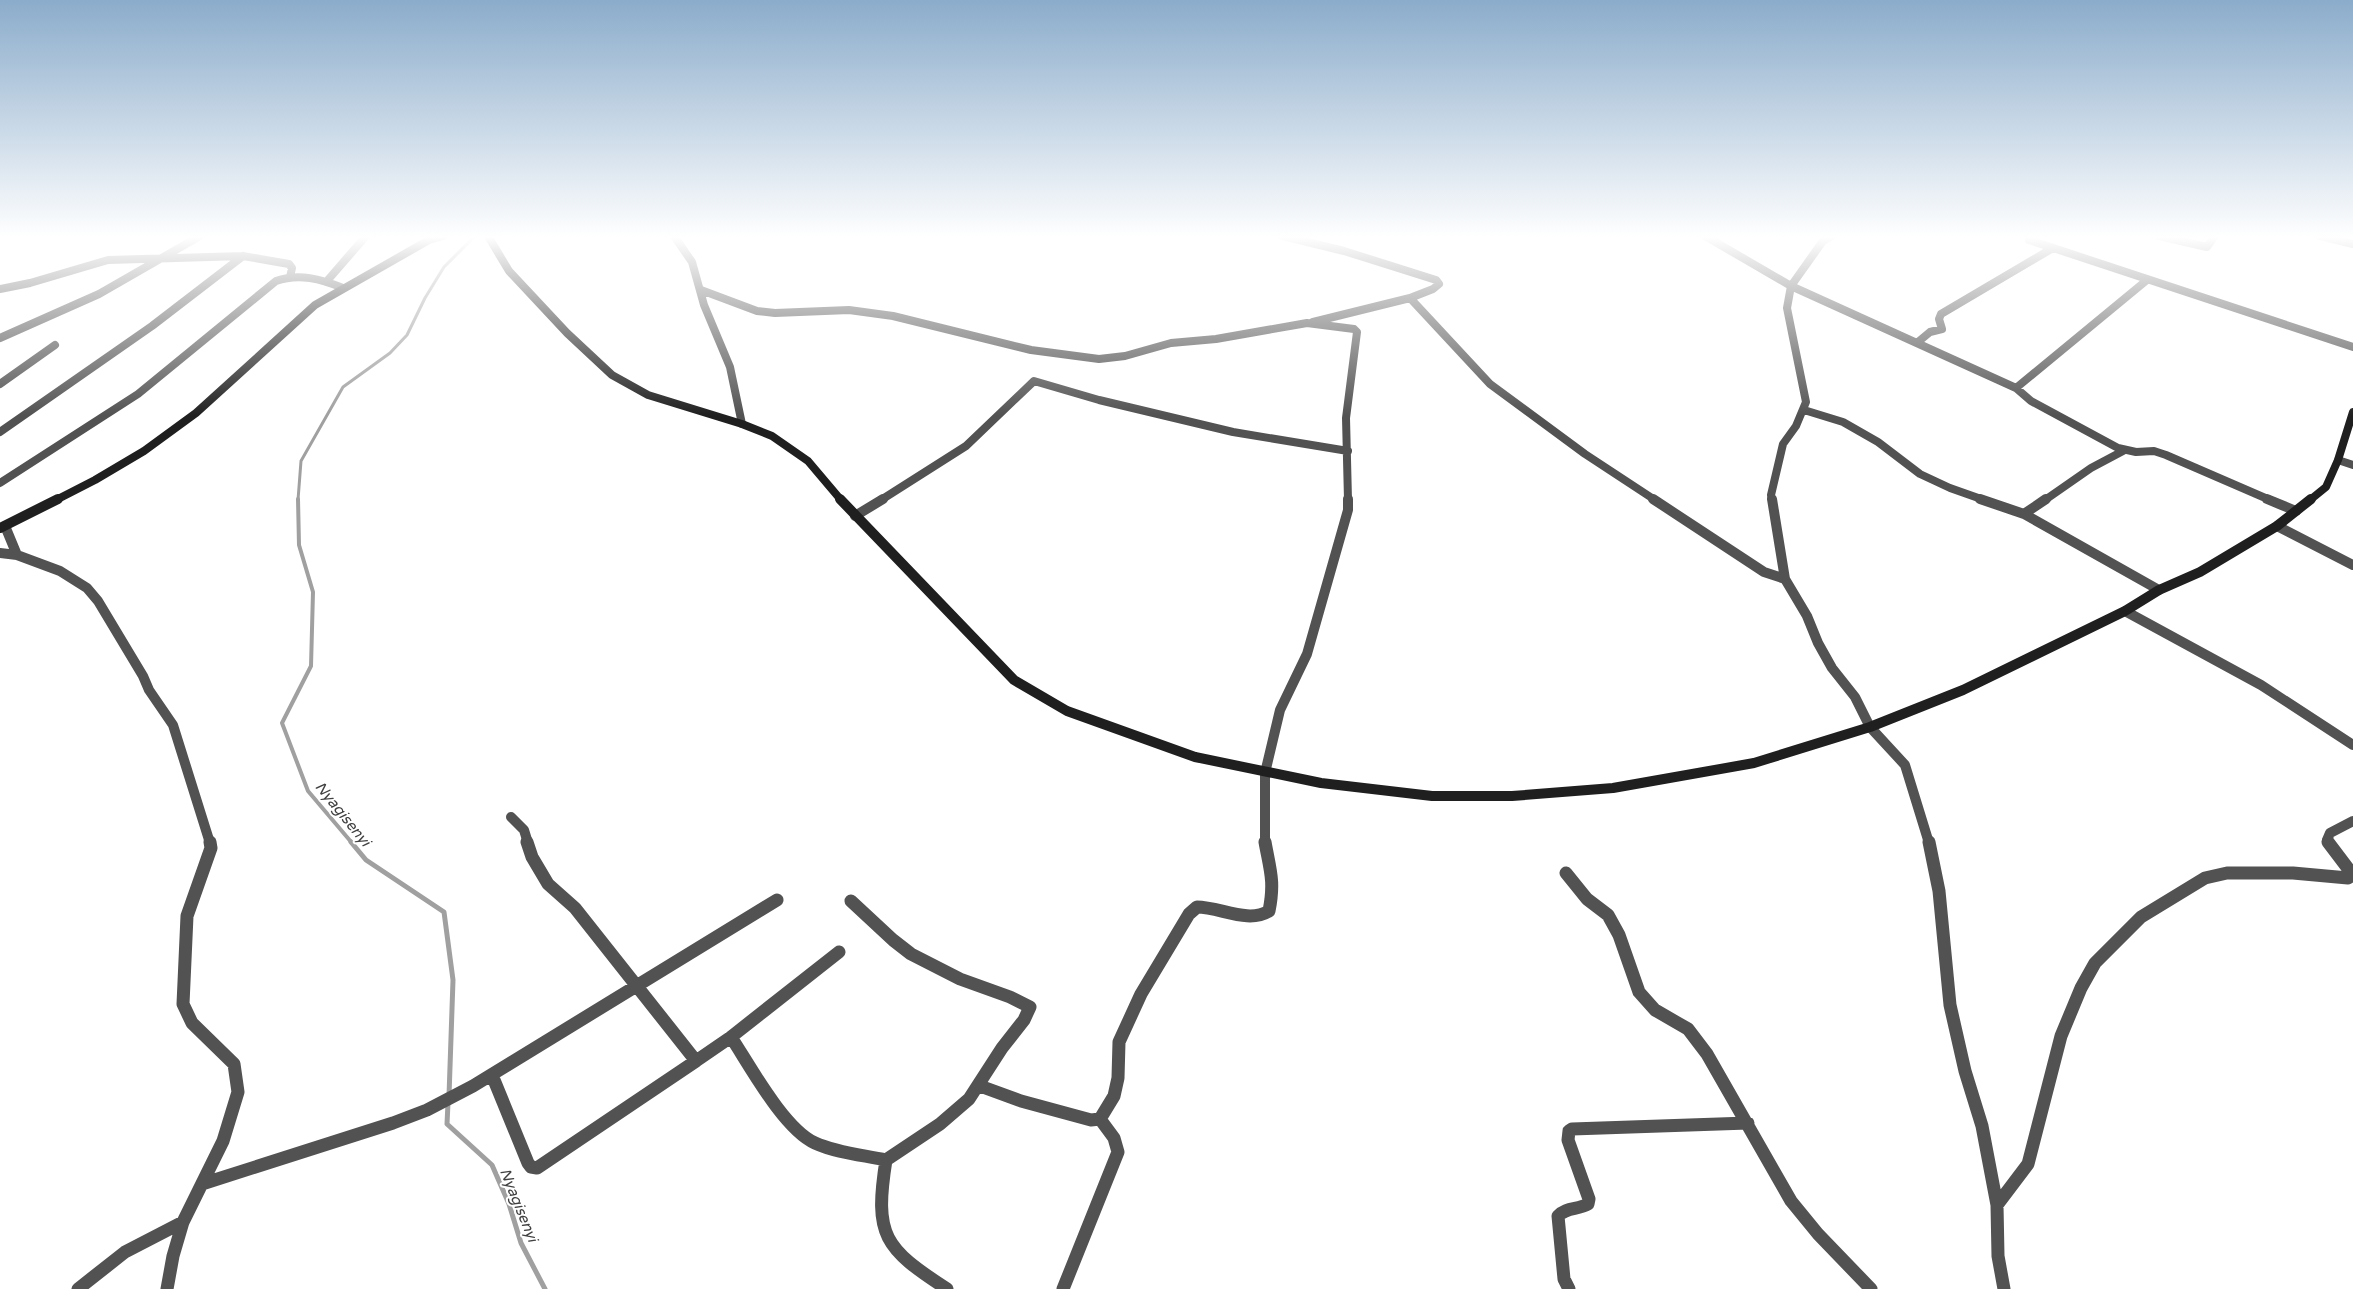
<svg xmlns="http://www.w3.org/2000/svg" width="2353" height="1289" viewBox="0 0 2353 1289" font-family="'Varela Round',sans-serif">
  <rect width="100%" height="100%" fill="#fff"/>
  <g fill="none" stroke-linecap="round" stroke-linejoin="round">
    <path stroke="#a0a0a0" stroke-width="3" d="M 298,500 L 301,461 L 343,387 L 390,353 L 407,335 L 425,298 L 444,267 L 475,236"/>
    <path stroke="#a0a0a0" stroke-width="4" d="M 298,499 L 299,545 L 313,592 L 311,666 L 282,723 L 308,791 L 352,843"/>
    <path stroke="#a0a0a0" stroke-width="5" d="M 351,842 L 366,860 L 444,912 L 453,980 L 449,1096
      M 448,1103 L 447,1124 L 492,1165 L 509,1204 L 521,1243 L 545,1289"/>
    <path stroke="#525252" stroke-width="8" d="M 674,236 L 692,262 L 704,305 L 730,367 L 742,424
      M 1283,236 L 1344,251 L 1436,280 L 1439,284 L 1433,289 L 1410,298 L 1490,384 L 1585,454 L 1655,500
      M 1705,236 L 1791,286 L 2016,388 L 2031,401 L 2118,448 L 2136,452 L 2154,451 L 2166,455 L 2270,500
      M 2159,236 L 2207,247 L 2215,236
      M 2320,236 L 2353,244
      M 2029,240 L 2353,347
      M 327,281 L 366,236
      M 0,289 L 30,283 L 108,260 L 243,256 L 289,264 L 292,268 L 290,277
      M 701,290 L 757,311 L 775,313 L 849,310 L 893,316 L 1031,350 L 1099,359 L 1125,356 L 1171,343 L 1216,339 L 1307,323 L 1354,329 L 1357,332 L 1346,418 L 1348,500
      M 1313,322 L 1410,298
      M 0,338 L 99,294 L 200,236
      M 1918,342 L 1930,332 L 1942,329 L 1939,319 L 1941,314 L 2053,248
      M 0,384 L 55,345
      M 2016,388 L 2147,280
      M 1804,410 L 1843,422 L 1878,442 L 1920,474 L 1950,488 L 1984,500
      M 0,432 L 152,326 L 243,256
      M 2338,460 L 2353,465
      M 0,483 L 138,394 L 276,281 C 299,273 321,279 343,288
      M 881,500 L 966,446 L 1034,381 L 1099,400 L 1233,432 L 1348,451
      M 1772,500 L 1771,495 L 1783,444 L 1796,426 L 1806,402 L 1787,308 L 1791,286 L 1823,241 L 1832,236
      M 2045,500 L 2091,468 L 2123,451"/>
    <path stroke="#525252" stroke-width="10" d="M 1653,499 L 1764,572 L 1785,579
      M 1772,499 L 1785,579 L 1807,616 L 1818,643 L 1832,668 L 1855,697 L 1870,727 L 1905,765 L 1929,843
      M 1980,499 L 2024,514 L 2159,590
      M 2267,499 L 2296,511
      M 2024,514 L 2046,499
      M 855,516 L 883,499
      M 5,526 L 17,555
      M 2277,526 L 2353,565
      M 0,553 L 17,555 L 60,571 L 87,588 L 98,601 L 143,676 L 149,690 L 173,725 L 210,843
      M 2125,611 L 2261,685 L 2353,745
      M 511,817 L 524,830 L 528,843
      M 1265,843 L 1265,773 L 1280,710 L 1307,654 L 1348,510 L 1348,499
      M 2329,843 L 2327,840 L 2330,833 L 2353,821"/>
    <path stroke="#525252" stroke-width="13" d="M 527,842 L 532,857 L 548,884 L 575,908 L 696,1061 L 731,1037 L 839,952
      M 1929,842 L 1939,891 L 1950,1005 L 1965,1071 L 1982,1126 L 1997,1205
      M 1566,873 L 1587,899 L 1608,915 L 1619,935 L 1639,992 L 1655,1010 L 1688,1029 L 1707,1054 L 1791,1201 L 1818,1234 L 1871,1289
      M 731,1037 C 750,1066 784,1129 815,1143 C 837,1153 863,1155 886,1160 L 940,1124 L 969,1099 L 1002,1048 L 1024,1020 L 1030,1007 L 1010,997 L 960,979 L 911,954 L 893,940 L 851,901
      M 492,1075 L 528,1163 L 531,1167 L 537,1168 L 696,1061
      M 980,1086 L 1021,1101 L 1091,1120 L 1100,1119 L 1114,1096 L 1118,1078 L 1119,1042 L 1141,994 L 1189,914 L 1197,907 C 1220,907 1248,924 1269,911 C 1275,881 1270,870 1265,842
      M 886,1160 C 874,1236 884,1248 947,1289
      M 202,1184 L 393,1123 L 427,1110 L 473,1086 L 777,900
      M 78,1289 L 125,1252 L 183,1222
      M 167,1289 L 173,1256 L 183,1222 L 223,1141 L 238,1092 L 234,1064 L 192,1023 L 183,1004 L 187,916 L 211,848 L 210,842
      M 1063,1289 L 1118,1152 L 1114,1138 L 1100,1119
      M 1569,1289 L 1564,1279 L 1558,1216 C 1566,1207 1578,1210 1588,1204 L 1589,1199 L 1568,1140 L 1569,1131 L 1572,1129 L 1748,1123
      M 2004,1289 L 1998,1256 L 1997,1205 L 2028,1164 L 2061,1036 L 2081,988 L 2095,963 L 2141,917 L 2205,878 L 2227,873 L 2293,873 L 2348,878 L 2353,875 L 2328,842"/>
    <path stroke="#1f1f1f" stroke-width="8" d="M 488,236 L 509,271 L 567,333 L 612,375 L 648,395 L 742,424 L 772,436 L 808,461 L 841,500
      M 56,500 L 95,480 L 144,451 L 196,413 L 315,305 L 429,240 L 443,236
      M 2310,500 L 2326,487 L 2338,460 L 2353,412"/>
    <path stroke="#1f1f1f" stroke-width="10" d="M 840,499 L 1014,680 L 1067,711 L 1195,757 L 1321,783 L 1432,796 L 1512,796 L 1613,788 L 1754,763 L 1870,727 L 1963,690 L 2125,611 L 2159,590 L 2200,572 L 2277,526 L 2311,499
      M 0,528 L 58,499"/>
  </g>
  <linearGradient id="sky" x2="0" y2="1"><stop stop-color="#8baccb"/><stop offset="0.57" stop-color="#fff"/><stop offset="1" stop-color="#fff" stop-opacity="0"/></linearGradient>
  <rect width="2353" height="416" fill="url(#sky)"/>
  <g text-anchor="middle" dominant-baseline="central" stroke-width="4" stroke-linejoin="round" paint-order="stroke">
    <g font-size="15" font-style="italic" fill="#414141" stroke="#fff">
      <text transform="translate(343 814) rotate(51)">Nyagisenyi</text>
      <text transform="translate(519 1205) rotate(68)">Nyagisenyi</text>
    </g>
  </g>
</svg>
